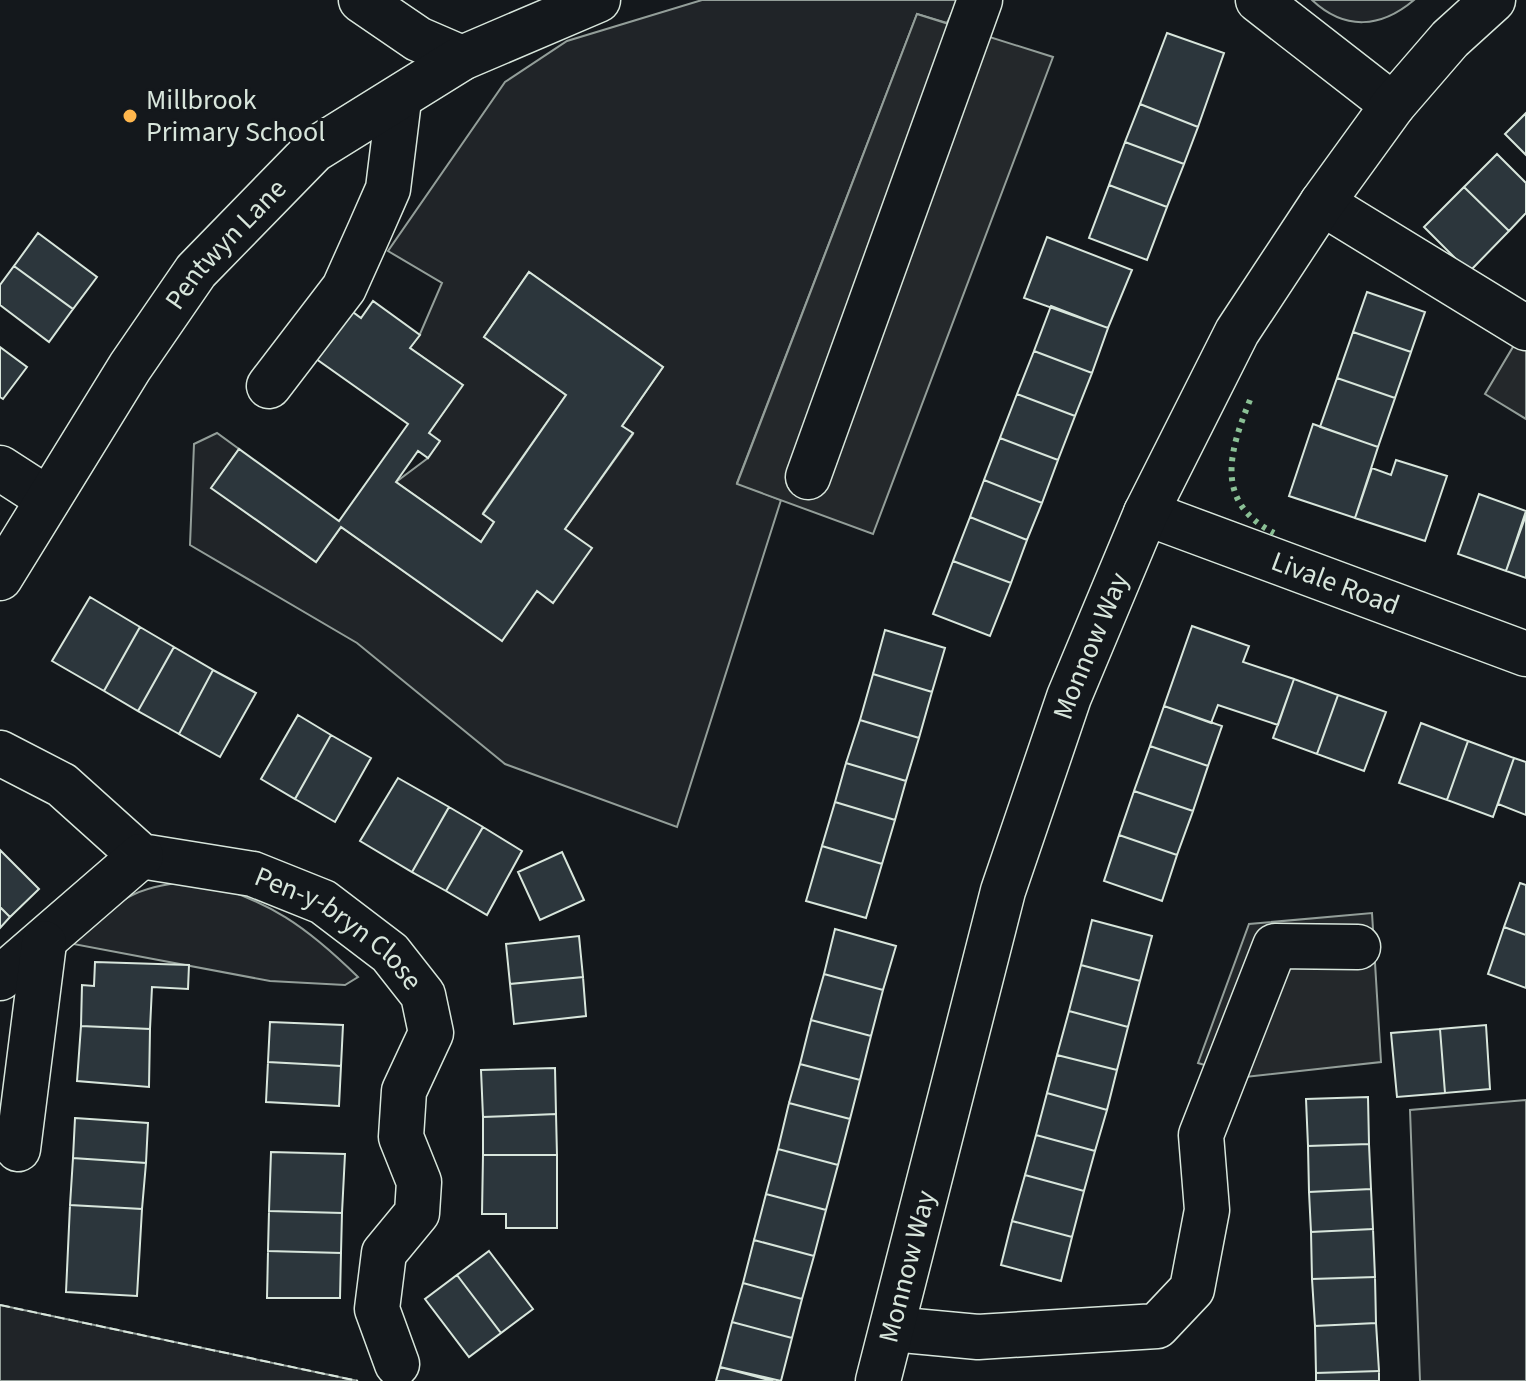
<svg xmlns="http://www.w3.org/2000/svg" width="1526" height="1381" viewBox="0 0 1526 1381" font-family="'Source Sans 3',sans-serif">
  <rect width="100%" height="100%" fill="#14181c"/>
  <path fill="#202428" stroke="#939e99" stroke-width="2" d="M 702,0 L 958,0 L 947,23 L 917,14 L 737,483 L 781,500 L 677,827 L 505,764 L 357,643 L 190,545 L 194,444 L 217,433 L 239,449 L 212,488 L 316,562 L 341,527 L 502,640 L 565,529 L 633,434 L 622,426 L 663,367 L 529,272 L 484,337 L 566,395 L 483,513 L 494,522 L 481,542 L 396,482 L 428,458 L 429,433 L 462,385 L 410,348 L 420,334 L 442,283 L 388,251 L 505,82 L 567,41 Z
    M 1312,0 L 1414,0 C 1381,28 1345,31 1312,0 Z
    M 199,881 C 270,901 306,926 358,977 L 345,985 L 270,981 L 68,943 C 120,901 130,885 199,881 Z
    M 1526,1100 L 1526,1381 L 1420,1381 L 1410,1110 Z
    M 0,1305 L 358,1381 L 0,1381 Z"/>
  <path fill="#24282b" stroke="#939e99" stroke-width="2" d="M 917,14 L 1053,57 L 873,534 L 737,484 Z
    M 1526,325 L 1526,419 L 1485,394 Z
    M 1372,913 L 1381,1062 L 1245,1077 L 1198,1063 L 1249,924 Z"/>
  <path fill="#2c363c" stroke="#d8e6dc" stroke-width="2" d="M 1167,33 L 1224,53 L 1198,127 L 1140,104 Z
    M 1140,104 L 1198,127 L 1184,164 L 1125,142 Z
    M 1526,113 L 1526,155 L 1505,134 Z
    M 1125,142 L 1184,164 L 1167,207 L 1109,185 Z
    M 1497,154 L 1526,183 L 1526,213 L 1509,231 L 1464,187 Z
    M 1109,185 L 1167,207 L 1147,260 L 1089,238 Z
    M 1464,187 L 1509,231 L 1469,272 L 1424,227 Z
    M 38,233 L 97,277 L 73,309 L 14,266 Z
    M 1047,237 L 1132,270 L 1108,328 L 1024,298 Z
    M 14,266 L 73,309 L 49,342 L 0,305 L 0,285 Z
    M 529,272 L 663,367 L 622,426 L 633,433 L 565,529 L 592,548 L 553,603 L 537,591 L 502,641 L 341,527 L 316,562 L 211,488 L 239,449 L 339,521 L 408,424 L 312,356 L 346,307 L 361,318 L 373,301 L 420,335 L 410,348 L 463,385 L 429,433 L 440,441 L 428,458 L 418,451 L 396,482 L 481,542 L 494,522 L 483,514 L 566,395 L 484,337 Z
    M 1367,292 L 1425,312 L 1411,352 L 1353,332 Z
    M 1051,306 L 1108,328 L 1092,373 L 1034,351 Z
    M 1353,332 L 1411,352 L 1395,398 L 1337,378 Z
    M 0,347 L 27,367 L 3,399 L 0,397 Z
    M 1034,351 L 1092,373 L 1075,416 L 1017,394 Z
    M 1337,378 L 1395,398 L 1378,447 L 1320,427 Z
    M 1017,394 L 1075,416 L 1058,460 L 1000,438 Z
    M 1313,424 L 1378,447 L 1355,518 L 1289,496 Z
    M 1000,438 L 1058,460 L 1042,503 L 984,480 Z
    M 1396,460 L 1447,476 L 1425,541 L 1355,518 L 1372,468 L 1391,475 Z
    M 984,480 L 1042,503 L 1027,540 L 970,517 Z
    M 1479,494 L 1526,511 L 1506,571 L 1458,554 Z
    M 1526,515 L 1526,578 L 1506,571 Z
    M 970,517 L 1027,540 L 1011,583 L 953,561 Z
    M 953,561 L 1011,583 L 990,636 L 933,614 Z
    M 90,597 L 140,627 L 104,691 L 52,661 Z
    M 1192,626 L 1249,646 L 1243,662 L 1294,679 L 1278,725 L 1218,705 L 1211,723 L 1164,706 Z
    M 140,627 L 174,647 L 138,711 L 104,691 Z
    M 885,630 L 945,648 L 932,692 L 873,674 Z
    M 174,647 L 213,670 L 179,734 L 138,711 Z
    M 213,670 L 256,693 L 220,757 L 179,734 Z
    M 873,674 L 932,692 L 919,738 L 860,720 Z
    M 1294,679 L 1338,695 L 1317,754 L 1273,738 Z
    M 1338,695 L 1386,712 L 1364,771 L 1317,754 Z
    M 1164,706 L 1222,726 L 1208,766 L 1150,746 Z
    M 298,715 L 331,735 L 295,799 L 261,779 Z
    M 860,720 L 919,738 L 906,781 L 846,763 Z
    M 1421,723 L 1468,741 L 1447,800 L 1399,783 Z
    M 331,735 L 371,758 L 335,822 L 295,799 Z
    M 1468,741 L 1514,758 L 1493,817 L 1447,800 Z
    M 1150,746 L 1208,766 L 1193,811 L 1134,791 Z
    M 1514,758 L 1526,762 L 1526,815 L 1498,804 Z
    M 846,763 L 906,781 L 895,820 L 835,802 Z
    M 398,778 L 449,807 L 412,872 L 360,841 Z
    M 1134,791 L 1193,811 L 1177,855 L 1119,835 Z
    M 835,802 L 895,820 L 882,864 L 822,846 Z
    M 449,807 L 483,827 L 446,891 L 412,872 Z
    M 483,827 L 522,851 L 487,915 L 446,891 Z
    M 1119,835 L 1177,855 L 1162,901 L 1104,881 Z
    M 822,846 L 882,864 L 866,918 L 806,901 Z
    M 0,850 L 39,889 L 10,917 L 0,907 Z
    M 562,852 L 584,900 L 540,920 L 518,872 Z
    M 1520,883 L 1526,885 L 1526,935 L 1504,927 Z
    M 0,907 L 10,917 L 0,928 Z
    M 1092,920 L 1152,936 L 1140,981 L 1081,965 Z
    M 1504,927 L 1526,935 L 1526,988 L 1488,974 Z
    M 835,929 L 896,946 L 883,990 L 824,974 Z
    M 579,936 L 583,977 L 510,984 L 506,944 Z
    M 95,962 L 189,965 L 188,989 L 152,987 L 150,1029 L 81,1026 L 82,985 L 94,986 Z
    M 1081,965 L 1140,981 L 1128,1027 L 1069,1011 Z
    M 824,974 L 883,990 L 871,1036 L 811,1020 Z
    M 583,977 L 586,1016 L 514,1024 L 510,984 Z
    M 1069,1011 L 1128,1027 L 1117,1070 L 1057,1055 Z
    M 811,1020 L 871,1036 L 860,1080 L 800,1064 Z
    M 270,1022 L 343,1025 L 341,1066 L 268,1062 Z
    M 1486,1025 L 1490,1089 L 1445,1093 L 1440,1029 Z
    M 81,1026 L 150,1029 L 149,1087 L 77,1081 Z
    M 1440,1029 L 1445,1093 L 1397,1097 L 1391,1033 Z
    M 1057,1055 L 1117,1070 L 1107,1110 L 1047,1093 Z
    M 268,1062 L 341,1066 L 339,1106 L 266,1102 Z
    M 800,1064 L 860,1080 L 850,1119 L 789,1103 Z
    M 555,1068 L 556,1114 L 483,1117 L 481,1070 Z
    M 1047,1093 L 1107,1110 L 1095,1151 L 1036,1135 Z
    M 1368,1097 L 1369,1144 L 1308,1146 L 1306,1099 Z
    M 789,1103 L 850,1119 L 838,1165 L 778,1149 Z
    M 556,1114 L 557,1155 L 483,1155 L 483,1117 Z
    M 75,1118 L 148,1123 L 146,1163 L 73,1158 Z
    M 1036,1135 L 1095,1151 L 1084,1191 L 1025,1175 Z
    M 1369,1144 L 1371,1189 L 1309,1192 L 1308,1146 Z
    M 778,1149 L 838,1165 L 826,1210 L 766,1194 Z
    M 271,1152 L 345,1154 L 342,1213 L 269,1211 Z
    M 483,1155 L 557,1155 L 557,1228 L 506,1228 L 506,1214 L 482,1214 Z
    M 73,1158 L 146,1163 L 142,1209 L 70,1205 Z
    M 1025,1175 L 1084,1191 L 1072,1237 L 1012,1221 Z
    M 1371,1189 L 1373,1229 L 1311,1232 L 1309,1192 Z
    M 766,1194 L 826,1210 L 814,1256 L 754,1240 Z
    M 70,1205 L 142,1209 L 137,1296 L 66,1292 Z
    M 269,1211 L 342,1213 L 341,1253 L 268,1251 Z
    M 1012,1221 L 1072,1237 L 1061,1281 L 1001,1265 Z
    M 1373,1229 L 1375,1277 L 1312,1279 L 1311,1232 Z
    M 754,1240 L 814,1256 L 802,1299 L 743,1283 Z
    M 268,1251 L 341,1253 L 340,1298 L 267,1298 Z
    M 489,1251 L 533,1309 L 501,1333 L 457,1275 Z
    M 457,1275 L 501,1333 L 469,1357 L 425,1299 Z
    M 1375,1277 L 1376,1323 L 1315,1326 L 1312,1279 Z
    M 743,1283 L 802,1299 L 792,1338 L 732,1322 Z
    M 732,1322 L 792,1338 L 781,1381 L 720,1367 Z
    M 1376,1323 L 1379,1371 L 1316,1373 L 1315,1326 Z
    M 720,1367 L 773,1381 L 716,1381 Z
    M 1379,1371 L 1379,1381 L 1316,1381 L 1316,1373 Z"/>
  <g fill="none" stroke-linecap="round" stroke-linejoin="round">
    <g stroke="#d8e6dc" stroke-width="47">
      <g id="minor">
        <path d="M 361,0 L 418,39 L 462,58"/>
        <path d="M 1258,0 L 1393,105"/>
        <path d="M 1322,203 L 1526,328"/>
        <path d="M 269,386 L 344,288 L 370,230 L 388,189 L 399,100"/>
        <path d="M 0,468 L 48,499"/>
        <path d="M 808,477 L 980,0"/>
        <path id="s1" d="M 1146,513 L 1526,654"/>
        <path id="s2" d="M 0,578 L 130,367 L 196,271 L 314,150 L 462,58 L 598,0"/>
        <path id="s3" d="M 0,753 L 62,785 L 141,856 L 253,874 L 323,902 L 390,953 L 423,995 L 431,1033 L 404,1091 L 401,1137 L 419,1182 L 417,1213 L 384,1253 L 377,1309 L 397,1364"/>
        <path d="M 0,978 L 141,856"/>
        <path d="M 18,1149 L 44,943"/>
        <path d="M 892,1329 L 978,1337 L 1157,1326 L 1192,1289 L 1207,1210 L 1201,1135 L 1275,946 L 1358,947"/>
        <path id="s4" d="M 878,1381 L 1003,891 L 1069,697 L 1146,513 L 1237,332 L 1322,203 L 1393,105 L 1450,39 L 1493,0"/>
      </g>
    </g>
    <use href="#minor" stroke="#14181c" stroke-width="44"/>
    <path stroke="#8ac095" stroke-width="6" stroke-dasharray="4 6" stroke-linecap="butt" d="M 1250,400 C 1229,452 1214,502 1274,533"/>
    <path stroke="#d8e6dc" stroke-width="2" stroke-dasharray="10 4" stroke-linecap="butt" d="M 0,1305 L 358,1381"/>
  </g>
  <circle fill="#ffb74d" stroke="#14181c" stroke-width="3" cx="130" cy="116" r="8"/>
  <g text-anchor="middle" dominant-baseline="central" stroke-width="6" stroke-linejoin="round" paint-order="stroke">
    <g font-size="28" fill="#d8e6dc" stroke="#14181c" text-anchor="start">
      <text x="146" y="100">Millbrook<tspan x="146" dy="32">Primary School</tspan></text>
    </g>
    <g font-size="28" fill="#d8e6dc" stroke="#14181c">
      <text stroke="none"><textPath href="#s2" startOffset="404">Pentwyn Lane</textPath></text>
      <text stroke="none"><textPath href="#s1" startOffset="202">Livale Road</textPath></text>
      <text stroke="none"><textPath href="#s4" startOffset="766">Monnow Way</textPath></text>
      <text stroke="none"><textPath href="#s3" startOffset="392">Pen-y-bryn Close</textPath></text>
      <text stroke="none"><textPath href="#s4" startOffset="118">Monnow Way</textPath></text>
    </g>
  </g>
</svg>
